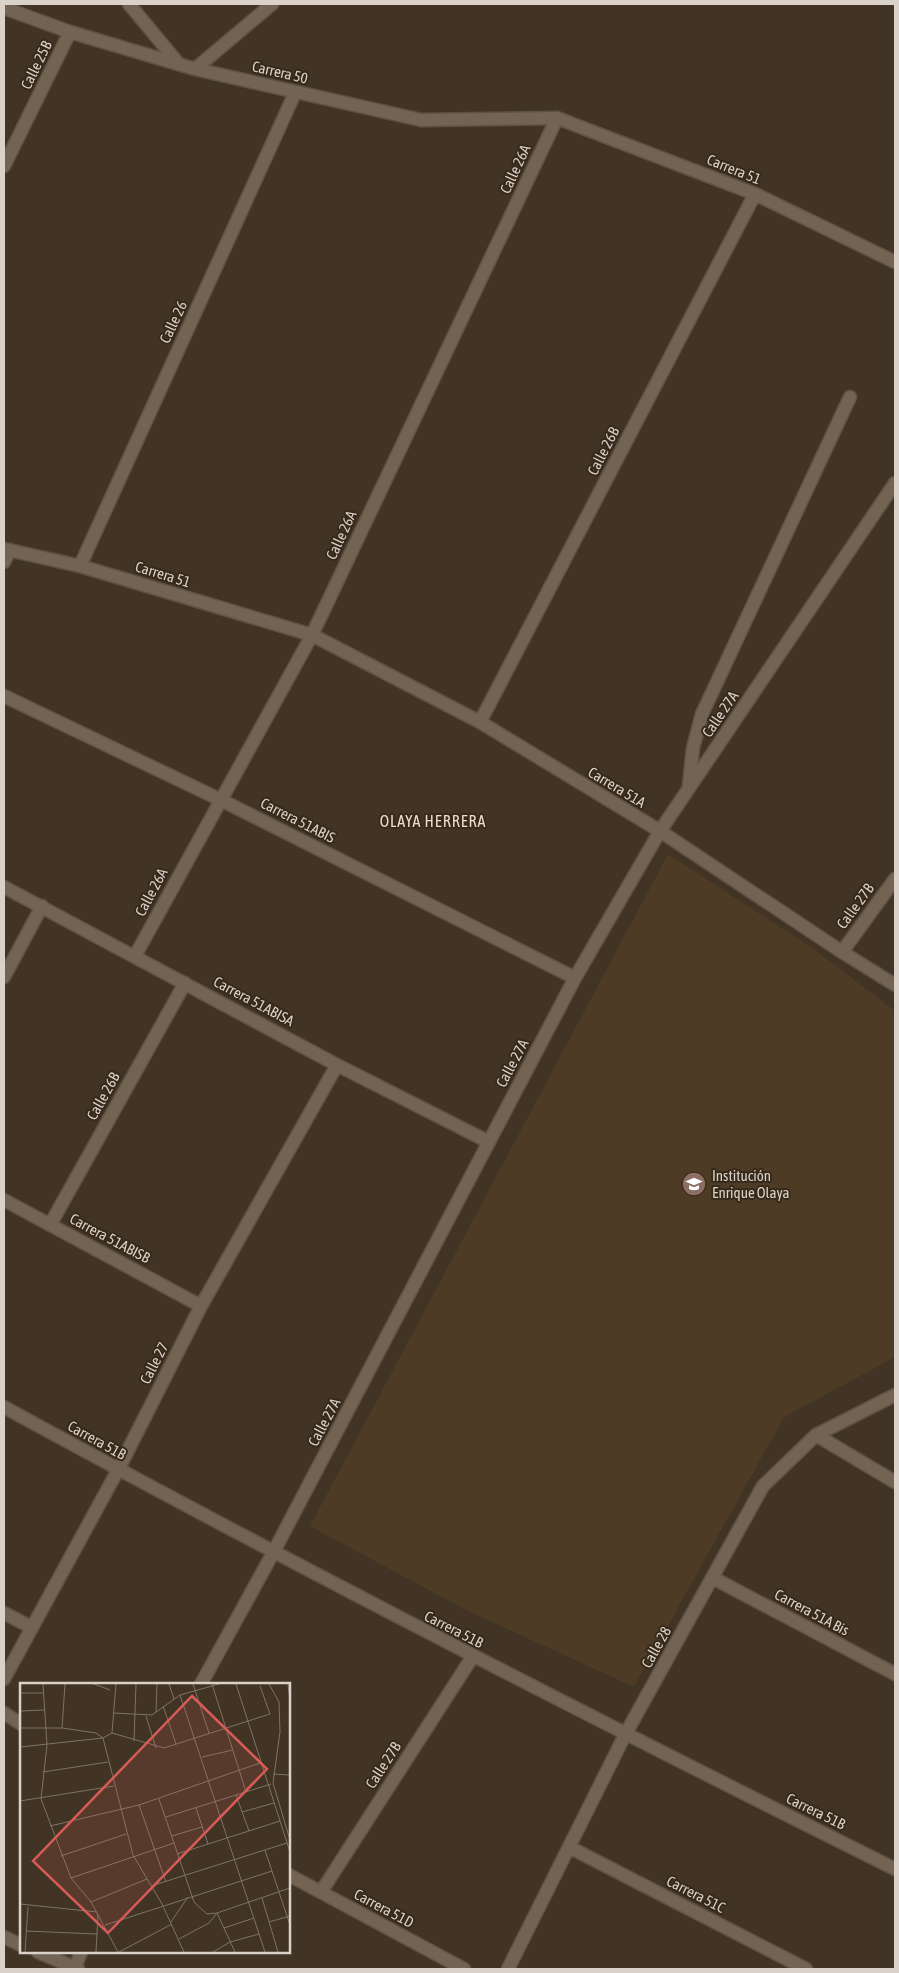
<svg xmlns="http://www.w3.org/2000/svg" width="899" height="1973" viewBox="0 0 899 1973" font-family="'Asap Condensed',sans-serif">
  <rect width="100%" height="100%" fill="#413424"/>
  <path fill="#4d3b26" d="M 668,854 L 811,947 L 895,1011 L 895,1357 L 784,1417 L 634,1687 L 468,1611 L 310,1526 Z"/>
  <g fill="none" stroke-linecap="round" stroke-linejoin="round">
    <g stroke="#5d5245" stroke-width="15">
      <path id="minor" d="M 129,4 L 178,63
        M 4,8 L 70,32 L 195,69 L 421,120 L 557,118 L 755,194 L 895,262
        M 195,69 L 272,4
        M 4,166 L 70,32
        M 4,549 L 80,566 L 312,635 L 480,722 L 660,831 L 842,952 L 895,985
        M 4,562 L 10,550
        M 80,566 L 295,93
        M 4,696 L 219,799 L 575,978
        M 480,722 L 755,194
        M 689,785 L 693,748 L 702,714 L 850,397
        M 4,887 L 337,1065 L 489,1142
        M 842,952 L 895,879
        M 135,956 L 312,635 L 557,118
        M 4,977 L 42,906
        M 4,1200 L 201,1306
        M 50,1225 L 185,983
        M 4,1407 C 298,1568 596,1720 895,1869
        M 816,1435 L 895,1482
        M 713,1578 L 895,1674
        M 4,1613 L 31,1627
        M 4,1679 L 118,1470 L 201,1306 L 337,1065
        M 201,1684 L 273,1553 L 575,978 L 660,831 L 895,483
        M 4,1713 L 21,1724
        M 571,1848 L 806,1969
        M 289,1875 L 464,1969
        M 321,1892 L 473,1656
        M 4,1937 L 21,1945
        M 38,1952 L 78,1969
        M 75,1968 L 81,1952
        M 508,1969 L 625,1735 L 763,1486 L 816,1435 L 895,1395"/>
    </g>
    <use href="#minor" stroke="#726352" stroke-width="12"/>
  </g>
  <defs>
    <g id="university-disc" transform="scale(1.25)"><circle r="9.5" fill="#8d6e63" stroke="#372a1b"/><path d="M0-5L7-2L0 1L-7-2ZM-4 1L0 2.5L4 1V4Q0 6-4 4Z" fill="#fff"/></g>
  </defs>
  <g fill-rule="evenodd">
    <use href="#university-disc" x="694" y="1184"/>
  </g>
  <g text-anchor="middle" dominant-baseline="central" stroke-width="4" stroke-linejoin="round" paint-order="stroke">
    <g font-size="15" fill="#dad1c8" stroke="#372a1b">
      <text transform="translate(36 65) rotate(-64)">Calle 25B</text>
      <text transform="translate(280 72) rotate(13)">Carrera 50</text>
      <text transform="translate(515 169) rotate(-65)">Calle 26A</text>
      <text transform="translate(734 169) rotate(22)">Carrera 51</text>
      <text transform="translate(173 322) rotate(-65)">Calle 26</text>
      <text transform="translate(603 451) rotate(-63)">Calle 26B</text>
      <text transform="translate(341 535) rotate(-65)">Calle 26A</text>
      <text transform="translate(163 574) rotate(17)">Carrera 51</text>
      <text transform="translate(720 714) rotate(-56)">Calle 27A</text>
      <text transform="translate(617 787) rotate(31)">Carrera 51A</text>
      <text transform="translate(298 820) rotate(27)">Carrera 51ABIS</text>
      <text transform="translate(151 892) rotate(-62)">Calle 26A</text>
      <text transform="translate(855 906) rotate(-54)">Calle 27B</text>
      <text transform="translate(254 1001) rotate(28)">Carrera 51ABISA</text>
      <text transform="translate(512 1063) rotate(-62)">Calle 27A</text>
      <text transform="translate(103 1096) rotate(-61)">Calle 26B</text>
      <text transform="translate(110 1238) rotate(28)">Carrera 51ABISB</text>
      <text transform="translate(154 1363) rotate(-63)">Calle 27</text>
      <text transform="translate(324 1422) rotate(-62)">Calle 27A</text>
      <text transform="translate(97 1440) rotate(29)">Carrera 51B</text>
      <text transform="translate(812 1612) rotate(28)">Carrera 51A Bis</text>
      <text transform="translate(454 1629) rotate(27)">Carrera 51B</text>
      <text transform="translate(656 1647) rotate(-61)">Calle 28</text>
      <text transform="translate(383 1765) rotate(-57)">Calle 27B</text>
      <text transform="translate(816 1811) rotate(26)">Carrera 51B</text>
      <text transform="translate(696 1894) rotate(27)">Carrera 51C</text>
      <text transform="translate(384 1908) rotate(28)">Carrera 51D</text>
    </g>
    <g font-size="15" fill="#dad1c8" stroke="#372a1b" text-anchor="start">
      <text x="712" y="1175">Institución<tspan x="712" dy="17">Enrique Olaya</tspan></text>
    </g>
    <g font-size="16" letter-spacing="1" fill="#eeddca" stroke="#372a1b">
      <text x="433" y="821">OLAYA HERRERA</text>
    </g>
  </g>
  <g transform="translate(20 1683)">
    <rect width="270" height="270" fill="#413424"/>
    <path fill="none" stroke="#7e7366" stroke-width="1" d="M 23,1 L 27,62 L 21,116 L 51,195 L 71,219 L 98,269M 74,1 L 90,7M 149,1 L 154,16M 173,1 L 189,50M 192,1 L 226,109M 216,1 L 270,169M 249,1 L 259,19 L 260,49 L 253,100 L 270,157M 268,1 L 270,18M 0,10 L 24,10M 160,12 L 245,269M 143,23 L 156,61M 0,28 L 24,27M 136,29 L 137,1M 94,30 L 132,32 L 160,12 L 199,1M 126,33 L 136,65M 0,45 L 42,45 L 76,50 L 83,55 L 113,172 L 142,221 L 164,269M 42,45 L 45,1M 92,50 L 96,1M 114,58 L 116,1M 0,64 L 83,55 L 92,50 L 144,65 L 250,31 L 240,3M 182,74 L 213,67M 23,89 L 88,79M 253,91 L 270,92M 216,112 L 229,148M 139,116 L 174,219 L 187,231 L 197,230M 0,118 L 94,103M 119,122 L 146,199M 176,125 L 188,161M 222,129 L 254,120M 146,134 L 251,101M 30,143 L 119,122 L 240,80M 152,153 L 182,144M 245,167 L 270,242M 157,171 L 260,138M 41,173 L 106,151M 51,195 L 154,160M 131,203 L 267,160M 242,215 L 258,269M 71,219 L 127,196M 0,221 L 77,229M 197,230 L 215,269M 151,239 L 168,214M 249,239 L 270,233M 85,242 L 252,188M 204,245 L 234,235M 6,248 L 77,251M 159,256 L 189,240 L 197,230 L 270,205M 5,269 L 8,224M 76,269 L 78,231M 99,269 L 152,241M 193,269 L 210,259 L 239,251"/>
    <path fill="#d75b58" fill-opacity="0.15" stroke="#d75b58" stroke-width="2.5" d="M 172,13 L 247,86 L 88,250 L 13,178 Z"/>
    <rect width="270" height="270" fill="none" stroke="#dad1c8" stroke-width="2.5"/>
  </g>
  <rect width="899" height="1973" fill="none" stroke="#dad1c8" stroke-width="10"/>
</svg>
